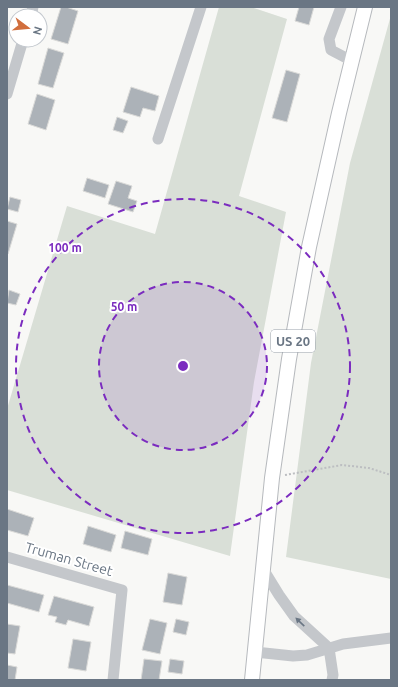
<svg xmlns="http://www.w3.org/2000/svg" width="398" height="687" viewBox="0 0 398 687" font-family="Ubuntu,sans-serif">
  <rect width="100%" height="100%" fill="#f8f8f6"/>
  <path fill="#d9dfd7" d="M 219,7 L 251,7 L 287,19 L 239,196 L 286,212 L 254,382 L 230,556 L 7,490 L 7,409 L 67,206 L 155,234 Z
    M 391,15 L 391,579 L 286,557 L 311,363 L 350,163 Z"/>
  <path fill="#acb2b8" stroke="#dadad8" d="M 61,7 L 66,7 L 78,11 L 68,44 L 51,39 Z
    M 299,7 L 314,7 L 309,25 L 295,21 Z
    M 48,48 L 64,53 L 53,88 L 38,84 Z
    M 286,70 L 300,74 L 287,122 L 272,118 Z
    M 131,87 L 159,96 L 155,111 L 143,108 L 140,117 L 123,112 Z
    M 37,94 L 55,100 L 46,130 L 28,124 Z
    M 117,117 L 128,121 L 123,133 L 113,130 Z
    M 87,178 L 109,185 L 105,198 L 83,191 Z
    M 116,181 L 132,186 L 128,198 L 137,201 L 133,212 L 108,204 Z
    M 10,197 L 21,200 L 18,212 L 7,209 Z
    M 7,221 L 17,224 L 8,254 L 7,254 Z
    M 9,290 L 20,294 L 16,305 L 7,303 Z
    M 7,509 L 34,518 L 28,536 L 7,530 Z
    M 88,526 L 116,535 L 111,552 L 83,544 Z
    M 125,531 L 152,539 L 148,555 L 121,548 Z
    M 168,573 L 187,577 L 182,605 L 163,602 Z
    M 7,585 L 44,595 L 39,612 L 7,603 Z
    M 54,596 L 94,607 L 89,626 L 68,620 L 66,625 L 55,622 L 57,617 L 48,615 Z
    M 150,619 L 167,623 L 160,654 L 142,650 Z
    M 176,619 L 189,622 L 186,635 L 173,632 Z
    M 7,624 L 20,626 L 15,654 L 7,653 Z
    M 73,639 L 91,642 L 86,671 L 68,668 Z
    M 144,659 L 162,661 L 159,680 L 141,680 Z
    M 170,659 L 184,661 L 182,674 L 168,672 Z
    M 7,665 L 17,667 L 15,680 L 7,680 Z"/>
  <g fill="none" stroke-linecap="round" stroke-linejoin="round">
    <g stroke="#b6b9bd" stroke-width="16">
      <path id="major" d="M 252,680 L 272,478 L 289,359 L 309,247 L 339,113 L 365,7"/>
    </g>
    <path stroke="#bcbec1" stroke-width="2" stroke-dasharray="2 2" stroke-linecap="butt" d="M 285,475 L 342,465 L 369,468 L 391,475"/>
    <path stroke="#c4c7cb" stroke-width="11" d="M 341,7 L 329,39 L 331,50 L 352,61
      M 31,16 L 33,7
      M 7,94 L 23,40
      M 158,139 L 201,7
      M 7,557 L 122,590 L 113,680
      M 263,569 L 279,595 L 294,616 L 329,648 L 333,675 L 332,680
      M 255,652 L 293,656 L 307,655 L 343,644 L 391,638"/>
    <use href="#major" stroke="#fff" stroke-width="14"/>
  </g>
  <defs><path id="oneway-solid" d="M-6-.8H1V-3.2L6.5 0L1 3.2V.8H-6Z"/></defs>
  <use fill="#6a7684" href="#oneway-solid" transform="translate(300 622) rotate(-136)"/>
  <circle cx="183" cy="366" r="84" fill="#7b2cbf" fill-opacity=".12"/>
  <g fill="none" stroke="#7b2cbf" stroke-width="2" stroke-dasharray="7 5">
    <circle cx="183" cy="366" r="84"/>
    <circle cx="183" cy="366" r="167"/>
  </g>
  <g text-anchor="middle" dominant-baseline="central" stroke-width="4" stroke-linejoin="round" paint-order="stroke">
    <rect fill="#fff" stroke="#979fa9" stroke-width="1" x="271" y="330" width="44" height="22" rx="3"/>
    <g font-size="13" font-weight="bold" fill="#6a7684">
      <text x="293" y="341">US 20</text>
    </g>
    <g font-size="14" fill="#6a7684" stroke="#fff">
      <text transform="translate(69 559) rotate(16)">Truman Street</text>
    </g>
  </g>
  <circle cx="183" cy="366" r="6" fill="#7b2cbf" stroke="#fff" stroke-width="2"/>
  <g font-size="12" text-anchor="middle" font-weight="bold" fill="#7b2cbf" stroke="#fff" stroke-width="4" stroke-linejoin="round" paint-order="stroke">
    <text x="65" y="252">100 m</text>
    <text x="124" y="311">50 m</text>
  </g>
  <rect width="398" height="687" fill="none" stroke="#6a7684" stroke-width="16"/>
  <g transform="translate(28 28) rotate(106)"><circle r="19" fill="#ffffff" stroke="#c3c8ce"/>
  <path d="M0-3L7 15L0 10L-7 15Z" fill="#d16e3d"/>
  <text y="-6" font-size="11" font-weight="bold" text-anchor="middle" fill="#6a7684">N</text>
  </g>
</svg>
